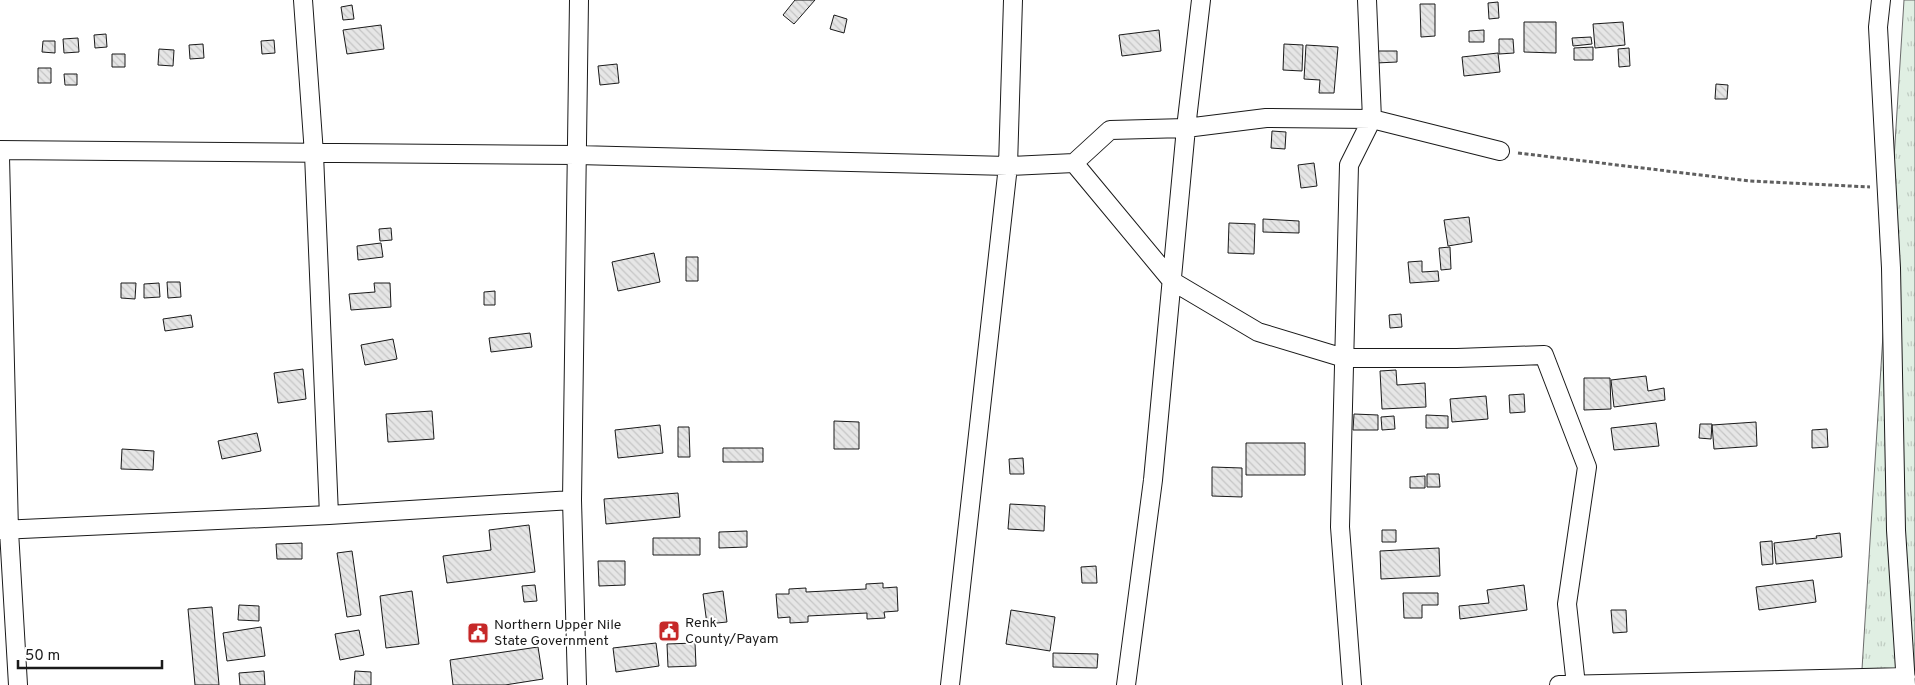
<svg xmlns="http://www.w3.org/2000/svg" width="1915" height="685" viewBox="0 0 1915 685" font-family="Overpass,sans-serif">
  <defs>
    <pattern id="grass-tufts" width="24" height="20" patternUnits="userSpaceOnUse" patternTransform="scale(1.25)"><rect width="24" height="20" fill="#e0efe3"/><path d="M3 7l-1-3M5 7V3M7 7l1-3M15 17l-1-3M17 17v-4M19 17l1-3" fill="none" stroke="#c0ccc2"/></pattern>
    <pattern id="building-back-hatch" width="6" height="6" patternUnits="userSpaceOnUse" patternTransform="scale(1.25)"><rect width="6" height="6" fill="#e6e6e6"/><path d="M-1 5l2 2M0 0l6 6M5-1l2 2" fill="none" stroke="#c5c5c5"/></pattern>
  </defs>
  <rect width="100%" height="100%" fill="#fff"/>
  <path fill="url(#grass-tufts)" stroke="#6a6a6a" d="M 1904,0 L 1915,0 L 1915,685 L 1861,685 Z"/>
  <path fill="url(#building-back-hatch)" stroke="#1a1a1a" d="M 795,0 L 815,0 L 794,24 L 783,15 Z
    M 1498,2 L 1499,18 L 1489,19 L 1488,3 Z
    M 1420,4 L 1435,4 L 1435,36 L 1421,37 Z
    M 352,5 L 354,19 L 343,20 L 341,7 Z
    M 834,15 L 847,19 L 844,33 L 830,29 Z
    M 1524,22 L 1556,22 L 1556,53 L 1524,52 Z
    M 1623,22 L 1625,45 L 1595,48 L 1593,24 Z
    M 381,25 L 384,49 L 347,54 L 343,30 Z
    M 1159,30 L 1161,51 L 1122,56 L 1119,35 Z
    M 1484,30 L 1484,42 L 1469,42 L 1469,31 Z
    M 106,34 L 107,47 L 95,48 L 94,35 Z
    M 1591,37 L 1592,44 L 1573,46 L 1572,38 Z
    M 78,38 L 79,52 L 64,53 L 63,39 Z
    M 1499,39 L 1513,39 L 1514,53 L 1499,54 Z
    M 274,40 L 275,53 L 262,54 L 261,41 Z
    M 43,41 L 55,41 L 55,53 L 42,52 Z
    M 203,44 L 204,58 L 190,59 L 189,45 Z
    M 1284,44 L 1303,45 L 1302,71 L 1283,70 Z
    M 1306,45 L 1338,47 L 1334,93 L 1319,93 L 1320,80 L 1304,79 Z
    M 1593,47 L 1593,60 L 1574,60 L 1574,48 Z
    M 1629,48 L 1630,66 L 1619,67 L 1618,49 Z
    M 159,49 L 174,50 L 173,66 L 158,65 Z
    M 1376,51 L 1397,51 L 1397,62 L 1376,63 Z
    M 1498,53 L 1500,72 L 1464,76 L 1462,57 Z
    M 112,54 L 125,54 L 125,67 L 112,67 Z
    M 617,64 L 619,83 L 600,85 L 598,66 Z
    M 38,68 L 51,68 L 51,83 L 38,83 Z
    M 64,74 L 77,74 L 77,85 L 65,85 Z
    M 1716,84 L 1728,85 L 1727,99 L 1715,99 Z
    M 1272,131 L 1286,132 L 1285,149 L 1271,148 Z
    M 1314,163 L 1317,186 L 1301,188 L 1298,165 Z
    M 1469,217 L 1472,242 L 1448,246 L 1444,220 Z
    M 1263,219 L 1299,221 L 1299,233 L 1263,232 Z
    M 1229,223 L 1255,224 L 1254,254 L 1228,253 Z
    M 391,228 L 392,240 L 380,241 L 379,229 Z
    M 381,243 L 383,257 L 358,260 L 357,246 Z
    M 1450,247 L 1451,269 L 1441,270 L 1439,248 Z
    M 654,253 L 660,282 L 618,291 L 612,262 Z
    M 686,257 L 698,257 L 698,281 L 686,281 Z
    M 1422,261 L 1422,272 L 1438,271 L 1439,281 L 1410,283 L 1408,262 Z
    M 167,282 L 180,282 L 181,297 L 168,298 Z
    M 121,283 L 136,283 L 135,299 L 121,298 Z
    M 159,283 L 160,297 L 144,298 L 144,284 Z
    M 374,283 L 390,283 L 391,307 L 351,310 L 349,294 L 375,292 Z
    M 495,291 L 495,305 L 484,305 L 484,292 Z
    M 1401,314 L 1402,327 L 1390,328 L 1389,315 Z
    M 191,315 L 193,327 L 165,331 L 163,319 Z
    M 530,333 L 532,347 L 491,352 L 489,338 Z
    M 393,339 L 397,359 L 365,365 L 361,345 Z
    M 303,369 L 306,399 L 278,403 L 274,373 Z
    M 1396,370 L 1397,385 L 1425,383 L 1426,407 L 1382,409 L 1380,371 Z
    M 1646,376 L 1648,391 L 1664,388 L 1665,400 L 1614,407 L 1611,380 Z
    M 1584,378 L 1610,378 L 1611,409 L 1584,410 Z
    M 1524,394 L 1525,412 L 1510,413 L 1509,395 Z
    M 1486,396 L 1488,419 L 1452,422 L 1450,399 Z
    M 432,411 L 434,439 L 388,442 L 386,414 Z
    M 1354,414 L 1378,415 L 1378,430 L 1353,430 Z
    M 1426,415 L 1448,416 L 1448,428 L 1426,428 Z
    M 1394,416 L 1395,429 L 1382,430 L 1381,417 Z
    M 834,421 L 859,422 L 859,449 L 834,449 Z
    M 1756,422 L 1757,446 L 1714,449 L 1712,425 Z
    M 1656,423 L 1659,446 L 1614,450 L 1611,428 Z
    M 1700,424 L 1712,424 L 1711,439 L 1699,438 Z
    M 660,425 L 663,453 L 618,458 L 615,430 Z
    M 678,427 L 689,427 L 690,457 L 678,457 Z
    M 1827,429 L 1828,447 L 1812,448 L 1812,430 Z
    M 257,433 L 261,451 L 222,459 L 218,441 Z
    M 1246,443 L 1305,443 L 1305,475 L 1246,475 Z
    M 723,448 L 763,448 L 763,462 L 723,462 Z
    M 122,449 L 154,451 L 153,470 L 121,469 Z
    M 1023,458 L 1024,474 L 1010,474 L 1009,459 Z
    M 1212,467 L 1242,468 L 1242,497 L 1212,496 Z
    M 1427,474 L 1439,474 L 1440,487 L 1427,487 Z
    M 1425,476 L 1425,488 L 1410,488 L 1410,477 Z
    M 678,493 L 680,517 L 606,524 L 604,499 Z
    M 1010,504 L 1045,506 L 1044,531 L 1008,529 Z
    M 529,525 L 535,572 L 447,583 L 443,556 L 491,550 L 489,530 Z
    M 1382,530 L 1396,530 L 1396,542 L 1382,542 Z
    M 747,531 L 747,547 L 719,548 L 719,532 Z
    M 1840,533 L 1842,557 L 1776,564 L 1774,543 L 1817,538 L 1816,536 Z
    M 653,538 L 700,538 L 700,555 L 653,555 Z
    M 1772,541 L 1773,564 L 1762,565 L 1760,542 Z
    M 302,543 L 302,559 L 277,559 L 276,544 Z
    M 1439,548 L 1440,576 L 1381,579 L 1380,551 Z
    M 352,551 L 361,615 L 347,617 L 337,553 Z
    M 598,561 L 625,561 L 625,585 L 599,586 Z
    M 1096,566 L 1097,583 L 1082,583 L 1081,567 Z
    M 1813,580 L 1816,602 L 1759,610 L 1756,587 Z
    M 883,583 L 883,588 L 897,587 L 898,611 L 884,612 L 885,618 L 867,619 L 867,613 L 808,616 L 808,622 L 790,623 L 790,617 L 778,618 L 776,594 L 789,594 L 789,589 L 806,588 L 806,592 L 866,589 L 866,584 Z
    M 535,585 L 537,601 L 524,602 L 522,586 Z
    M 1524,585 L 1527,610 L 1460,619 L 1459,606 L 1489,603 L 1487,590 Z
    M 412,591 L 419,644 L 386,648 L 380,596 Z
    M 723,591 L 727,622 L 707,624 L 703,594 Z
    M 1403,593 L 1438,593 L 1438,605 L 1422,605 L 1422,618 L 1404,618 Z
    M 239,605 L 259,606 L 259,621 L 238,620 Z
    M 212,607 L 219,685 L 195,685 L 188,609 Z
    M 1011,610 L 1055,617 L 1050,651 L 1006,644 Z
    M 1611,610 L 1626,610 L 1627,632 L 1613,633 Z
    M 261,627 L 265,656 L 227,661 L 223,633 Z
    M 359,630 L 364,655 L 340,660 L 335,634 Z
    M 656,643 L 659,666 L 616,672 L 613,648 Z
    M 695,643 L 696,666 L 668,667 L 667,644 Z
    M 538,647 L 543,679 L 505,685 L 453,685 L 450,660 Z
    M 1053,653 L 1098,654 L 1097,668 L 1053,667 Z
    M 264,671 L 265,685 L 240,685 L 239,673 Z
    M 355,671 L 371,672 L 371,685 L 354,685 Z"/>
  <g fill="none" stroke-linecap="round" stroke-linejoin="round">
    <g stroke="#1a1a1a" stroke-width="20">
      <path id="minor" d="M 303,0 L 314,154 L 329,515
        M 1881,0 L 1878,27 L 1891,268 L 1896,530 L 1906,685
        M 0,150 L 577,155 L 1008,166 L 1074,163 L 1172,281 L 1258,332 L 1344,358 L 1457,358 L 1544,355 L 1587,467 L 1567,604 L 1576,685
        M 0,157 L 9,531 L 18,685
        M 1074,163 L 1110,130 L 1186,128 L 1266,118 L 1372,119 L 1500,151
        M 572,500 L 579,0
        M 0,530 L 329,515 L 572,500 L 577,685
        M 950,685 L 1008,166 L 1013,0
        M 1126,685 L 1153,480 L 1186,128 L 1201,0
        M 1352,685 L 1340,527 L 1349,165 L 1372,119 L 1367,0
        M 1559,685 L 1906,677"/>
    </g>
    <path stroke="#5f5f5f" stroke-width="3" stroke-dasharray="4 2.5" stroke-linecap="butt" d="M 1518,153 L 1750,181 L 1870,187"/>
    <use href="#minor" stroke="#fff" stroke-width="18"/>
  </g>
  <defs>
    <g id="civic-square" transform="scale(1.125)"><rect x="-9" y="-9" width="18" height="18" rx="4" fill="#c62828" stroke="#fff"/><path d="M-.6-6.5H3V-4.5H.6V-3L4-1V1h2V6H-6V1h2V-1L-.6-3ZM-1.2 2.5V6h2.4V2.5Z" fill="#fff"/></g>
  </defs>
  <g fill-rule="evenodd">
    <use href="#civic-square" x="669" y="631"/>
    <use href="#civic-square" x="478" y="633"/>
  </g>
  <g text-anchor="middle" dominant-baseline="central" stroke-width="4" stroke-linejoin="round" paint-order="stroke">
    <g font-size="14" fill="#1a1a1a" stroke="#fff" text-anchor="start">
      <text x="685" y="623">Renk<tspan x="685" dy="16">County/Payam</tspan></text>
      <text x="494" y="625">Northern Upper Nile<tspan x="494" dy="16">State Government</tspan></text>
    </g>
  </g>
  <path d="M18 660v8h144v-8" fill="none" stroke="#1a1a1a" stroke-width="2.5"/>
  <text x="25" y="660" font-size="15" fill="#1a1a1a" stroke="#ffffff" stroke-width="4" paint-order="stroke">50 m</text>
</svg>
